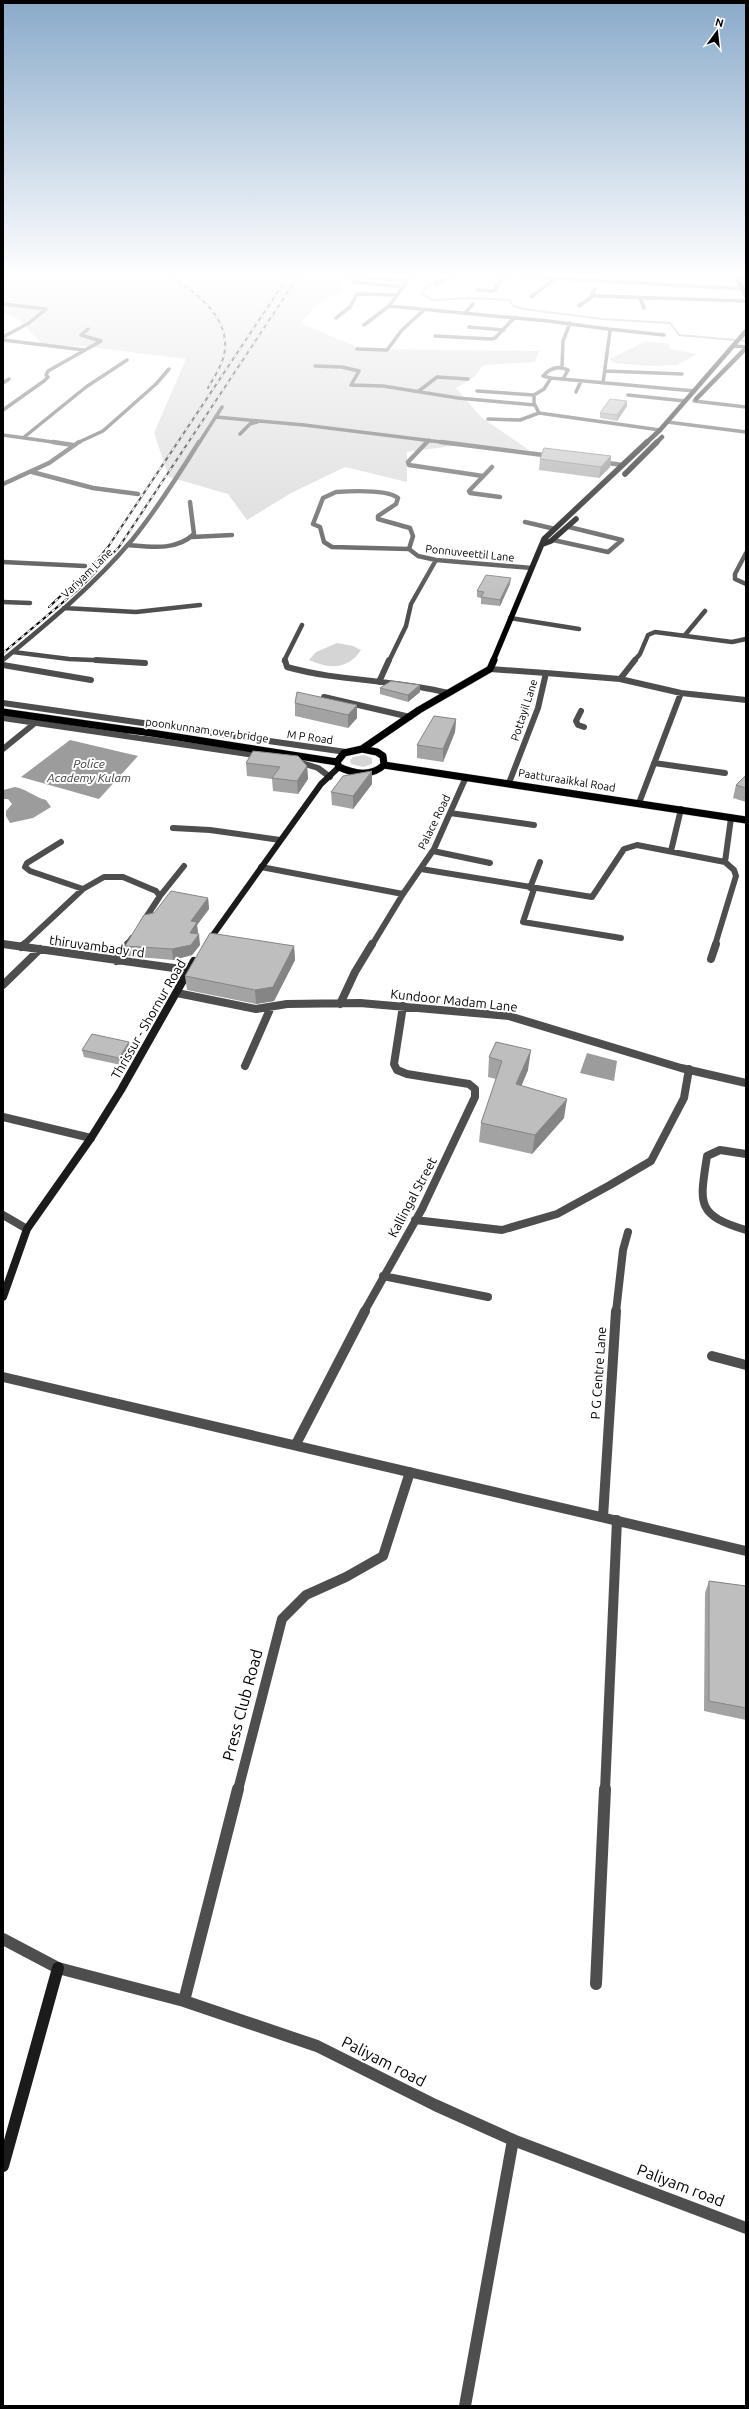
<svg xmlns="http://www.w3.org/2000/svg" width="749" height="2409" viewBox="0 0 749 2409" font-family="Ubuntu,sans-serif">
  <rect width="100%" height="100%" fill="#fff"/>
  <path fill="#d5d5d5" d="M 3,275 L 345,275 L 342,276 L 342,290 L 317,305 L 300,323 L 362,349 L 539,351 L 535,362 L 484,365 L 474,377 L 456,388 L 481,417 L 529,450 L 461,445 L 407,452 L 407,482 L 345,467 L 291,493 L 247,520 L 228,494 L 169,477 L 154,433 L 186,359 L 83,346 L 44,347 L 20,320 L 3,312 Z
    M 646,341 L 669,344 L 670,349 L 697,354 L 677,365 L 649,366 L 613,363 L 610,359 Z
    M 337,643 L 353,646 L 361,650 C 348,670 329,669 309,660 L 316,652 Z
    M 364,755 L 372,758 L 372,764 L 363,767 L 351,764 L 350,760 L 353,757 Z"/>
  <path fill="#9c9c9c" d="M 70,740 L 138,756 L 99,799 L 21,777 Z
    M 15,787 C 27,789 34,797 46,800 L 51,807 L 33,818 L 10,823 L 6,816 L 6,811 L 12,804 L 8,799 L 3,799 L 3,790 Z
    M 587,1053 L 617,1061 L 614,1081 L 580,1073 Z"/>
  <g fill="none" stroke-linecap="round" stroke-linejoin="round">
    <path stroke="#9c9c9c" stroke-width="2" d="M 447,275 L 428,285 L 422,294 L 433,300 L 470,298 L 510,300 L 513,306 L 524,309 L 602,319 L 670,323 L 679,335 L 746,341"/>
    <g stroke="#dbdbdb" stroke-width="5">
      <path id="primary-far2" d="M 735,275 L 746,295
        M 743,275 L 746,280
        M 696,399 L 746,348
        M 646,443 L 660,430 L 746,331
        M 656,443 L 662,437"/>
    </g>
    <g stroke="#dbdbdb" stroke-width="6">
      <path id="primary-far1" d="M 625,474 L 657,442
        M 543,544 L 551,541 L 576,519
        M 493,661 L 544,539 L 647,442"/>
    </g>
    <g stroke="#dbdbdb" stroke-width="8">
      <path id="primary" d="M 3,712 L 129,730
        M 145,732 L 337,762
        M 362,749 L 419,710 L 490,669 L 494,660
        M 362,749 L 377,752 L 383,756 L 384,765 C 371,777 354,774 339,767 L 337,762 L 344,753 Z
        M 384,765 L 746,820"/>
    </g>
    <path stroke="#4e4e4e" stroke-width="3.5" d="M 412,275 L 389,306 L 548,321 L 608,329 L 610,331 L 603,383
      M 493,275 L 746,289
      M 345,276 L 408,281
      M 354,282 L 404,287
      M 436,284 L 454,275
      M 595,289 L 592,294 L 597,296 L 746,301
      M 477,290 L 494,291 L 504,275
      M 531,297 L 555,279
      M 640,298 L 644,308
      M 3,304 L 46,309 L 29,323 L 3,337
      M 579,306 L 593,296
      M 465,313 L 473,304
      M 336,318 L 350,307 L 357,294 L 397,295
      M 364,325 L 389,306
      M 469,327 L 504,330
      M 88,329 L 81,335 L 101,341
      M 608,329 L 664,335
      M 435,336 L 491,339 L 495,338 L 515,317
      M 3,340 L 84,350
      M 357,349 L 387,350 L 402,330 L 425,309
      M 315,366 L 342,367 L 359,371 L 351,385 L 383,386 L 458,398 L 535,405
      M 562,367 L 563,341 L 570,323
      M 605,371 L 682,374
      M 551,378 L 544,389 L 534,395 L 534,403 L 539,413 L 660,430
      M 563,379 L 568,370 C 558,365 550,368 543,376 L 551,378 L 694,391
      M 3,383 L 9,379
      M 419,391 L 437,377 L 468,379
      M 477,391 L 534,395
      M 576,392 L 581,381
      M 628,395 L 685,401
      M 694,401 L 746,407
      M 3,410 L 44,381 L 48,377 L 46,375 L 48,371 L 101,341
      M 216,417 L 304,425 L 449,443
      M 488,419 L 520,420 L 539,413
      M 667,422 L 746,432
      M 240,434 L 250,424 L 257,422
      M 3,435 L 60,443
      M 23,438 L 86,387 L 127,360
      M 77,443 L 103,431 L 156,384 L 169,369
      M 199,443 L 222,407
      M 426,443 L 429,440"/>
    <path stroke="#4e4e4e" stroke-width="4.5" d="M 53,442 L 73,445
      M 427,442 L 408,462 L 409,465 L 483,476
      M 441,442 L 551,456
      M 600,462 L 623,465
      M 492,467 L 469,491 L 470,493 L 500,497
      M 32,472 L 93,488 L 138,494
      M 3,484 L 49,463 L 79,442
      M 336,492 C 351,491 386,489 398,498 L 396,504 L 378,516 L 378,519 L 410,528 L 413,536 L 409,549 L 332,547 L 324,542 L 320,527 L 313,524 L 323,498 Z
      M 525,522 L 555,529
      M 192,537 L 232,535
      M 553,540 L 608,552 L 622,540 L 569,527
      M 128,545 C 151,547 176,551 194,534 L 190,502
      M 409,549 L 418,556 L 436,560 L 532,568
      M 746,553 L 735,574 L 735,579 L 746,584
      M 3,562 L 85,566
      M 3,602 L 30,603
      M 64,608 L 136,612 L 200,605
      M 510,618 L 579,629
      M 685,635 L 705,611
      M 13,652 L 69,659 L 115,661
      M 3,660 C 48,623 94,585 132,540 C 157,509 178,476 199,442
      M 284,661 L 302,625
      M 389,661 L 406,626 L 411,604 L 436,560
      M 634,661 L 640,654 L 648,635 L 655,632 L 732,642 L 746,639"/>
    <path stroke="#4e4e4e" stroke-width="6" d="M 96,660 L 145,663
      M 285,660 L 287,667 C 340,682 395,679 448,693
      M 3,665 L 91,680
      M 490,669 L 546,673 L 538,708 L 509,783
      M 546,673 L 620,679 L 635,660
      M 620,679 L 681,693 L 746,700
      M 379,682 L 389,660
      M 324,697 L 410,717
      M 3,703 L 346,752
      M 581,711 L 576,721 L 578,725 L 584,727
      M 3,718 L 261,756
      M 3,749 L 35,723
      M 295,761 L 318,768 L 330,777
      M 654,763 L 725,773
      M 639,803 L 681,693
      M 450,813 L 534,825
      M 173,828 L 210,830 L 280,840
      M 61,842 L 27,863 L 25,867 L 30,871 L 83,889
      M 433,851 L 490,863
      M 671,851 L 681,809
      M 261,867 L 403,894 L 372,945
      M 421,869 L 592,897 L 624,849 L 637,845 L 725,862 L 731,818
      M 530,888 L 540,862
      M 534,889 L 523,922 L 621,938
      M 403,894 L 434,849 L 466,777
      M 160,896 L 184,866
      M 3,944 L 8,945
      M 23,945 L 83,889 L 104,877 L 123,877 L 156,891 L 160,896 L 143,922
      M 127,945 L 132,938
      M 715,945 L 736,876 L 734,870 L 725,862"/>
    <path stroke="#4e4e4e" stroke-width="8" d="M 3,944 L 188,970
      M 21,947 L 25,944
      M 711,959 L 716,944
      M 116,961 L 128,944
      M 3,985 L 40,949
      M 177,993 L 256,1009 L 287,1004 L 360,1003 L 509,1016 L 681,1068 L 746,1083
      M 340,1004 L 355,972 L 372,944
      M 245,1066 L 271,1007
      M 3,1117 L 91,1138
      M 746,1154 L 720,1150 L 707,1156 C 700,1203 695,1215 746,1230
      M 3,1215 L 27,1229
      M 415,1220 L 502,1230 L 557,1214 L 610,1185 L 651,1161 L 684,1098 L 689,1069
      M 383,1276 L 488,1297
      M 364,1312 L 422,1209 L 475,1097 L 475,1089 L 469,1084 L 407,1074 L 397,1070 L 394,1064 L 403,1006
      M 616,1312 L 623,1250 L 628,1232"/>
    <path stroke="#4e4e4e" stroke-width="10" d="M 712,1356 L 746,1365
      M 3,1377 L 746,1551
      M 296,1444 L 365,1311
      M 603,1517 L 616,1311
      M 238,1790 L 282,1619 L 306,1595 L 346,1577 L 383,1556 L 410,1472
      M 605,1790 L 617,1520"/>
    <path stroke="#4e4e4e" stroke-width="12" d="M 3,1939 L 58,1968 L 184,2001 L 317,2046 L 435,2105 L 513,2140 L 746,2228
      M 596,1984 L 605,1789
      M 184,2001 L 238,1789
      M 465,2406 L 513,2140"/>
    <path stroke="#1b1b1b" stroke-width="3.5" d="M 735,346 L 746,347"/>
    <path stroke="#1b1b1b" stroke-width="6" d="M 208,942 L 321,784 L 339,767"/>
    <path stroke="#1b1b1b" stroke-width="8" d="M 3,1297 L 27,1229 L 91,1138 L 121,1090 L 194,961"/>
    <path stroke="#1b1b1b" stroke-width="12" d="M 3,2166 L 58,1968"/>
    <use href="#primary-far2" stroke="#000" stroke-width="4.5"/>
    <use href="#primary-far1" stroke="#000" stroke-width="5.5"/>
    <use href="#primary" stroke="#000" stroke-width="7"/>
    <g stroke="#000" stroke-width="2">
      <path id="rail" d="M 167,275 C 193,289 228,315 225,349 C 224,362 215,376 208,388
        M 49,607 L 92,566 L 108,547 L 289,275
        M 3,653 L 81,587 L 119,547 L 299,275"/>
    </g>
    <use href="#rail" stroke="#fff" stroke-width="1.5" stroke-dasharray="4" stroke-linecap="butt"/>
    <g stroke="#dbdbdb" stroke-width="8" stroke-linecap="butt">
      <path id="primary-bridge" d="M 129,730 L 145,732"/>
    </g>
    <use href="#primary-bridge" stroke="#000" stroke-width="7"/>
  </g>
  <path fill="#a3a3a3" d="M 627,406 L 617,421 L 600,418 L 600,413 Z
    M 611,456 L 610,467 L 599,478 L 539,470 L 540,459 Z
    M 510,584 L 500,606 L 481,604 L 481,598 L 477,597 L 477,591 Z
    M 380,688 L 420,692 L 408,702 L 380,694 Z
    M 295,703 L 357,705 L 357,718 L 348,728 L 295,716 Z
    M 456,719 L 455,732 L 443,762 L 417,758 L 417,745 Z
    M 246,763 L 307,766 L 308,779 L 298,794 L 273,791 L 272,779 L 247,776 Z
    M 372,771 L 372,784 L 353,809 L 332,805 L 331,792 Z
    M 746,775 L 746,802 L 733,798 L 736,785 Z
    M 208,898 L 209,909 L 197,925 L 198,933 L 197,934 L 200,945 L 192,955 L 173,960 L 127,956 L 125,946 L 154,913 Z
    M 294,946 L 295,960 L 274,1001 L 256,1004 L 187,990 L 185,976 Z
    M 496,1042 L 528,1070 L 521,1086 L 564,1118 L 532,1154 L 479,1142 L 481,1123 L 496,1079 L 488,1077 L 489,1057 Z
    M 130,1049 L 121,1065 L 84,1057 L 82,1050 Z
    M 709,1581 L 746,1586 L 746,1720 L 704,1711 L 705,1593 Z"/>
  <path fill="#858585" d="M 627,401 L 627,406 L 617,421 L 617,415 Z
    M 611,456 L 610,467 L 599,478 L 601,467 Z
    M 511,578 L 510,584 L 500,606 L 500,600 Z
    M 420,685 L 420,692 L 408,702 L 408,695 Z
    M 357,705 L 357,718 L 348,728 L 348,715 Z
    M 456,719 L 455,732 L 443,762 L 443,749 Z
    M 307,766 L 308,779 L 298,794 L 297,781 Z
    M 372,771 L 372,784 L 353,809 L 353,796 Z
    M 208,898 L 209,909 L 197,925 L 198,933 L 192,943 L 190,933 L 191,921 Z
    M 199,934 L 200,945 L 192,955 L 173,960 L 172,949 Z
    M 294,946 L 295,960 L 274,1001 L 256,1004 L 255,990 Z
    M 129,1042 L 130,1049 L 121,1065 L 119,1058 Z
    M 531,1050 L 528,1070 L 514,1104 L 516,1084 Z
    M 567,1099 L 564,1118 L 532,1154 L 535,1135 Z"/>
  <path fill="#bebebe" stroke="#858585" d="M 610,399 L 627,401 L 617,415 L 600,413 Z
    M 544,448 L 611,456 L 601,467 L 540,459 Z
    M 486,575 L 511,578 L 500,600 L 481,597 L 484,592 L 477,591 Z
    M 391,681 L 420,685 L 408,695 L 380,688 Z
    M 297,692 L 357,705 L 348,715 L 295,703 Z
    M 434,716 L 456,719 L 443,749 L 417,745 Z
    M 253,751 L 298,756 L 307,766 L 297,781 L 272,778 L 280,767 L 246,763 Z
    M 372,771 L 353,796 L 331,792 L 343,776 Z
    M 746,775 L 746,788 L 736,785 Z
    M 171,891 L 208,898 L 191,921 L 197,922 L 190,933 L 199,934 L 191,945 L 172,949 L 125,946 L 144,915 L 154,913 Z
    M 210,933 L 294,946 L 273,987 L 255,990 L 185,976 Z
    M 92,1034 L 129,1042 L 119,1058 L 82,1050 Z
    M 496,1042 L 531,1050 L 516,1084 L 567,1099 L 535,1135 L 481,1123 L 502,1061 L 489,1057 Z
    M 709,1581 L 746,1586 L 746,1708 L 709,1701 Z"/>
  <linearGradient id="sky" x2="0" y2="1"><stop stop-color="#89aaca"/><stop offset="0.45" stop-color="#fff"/><stop offset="1" stop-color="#fff" stop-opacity="0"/></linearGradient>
  <rect width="749" height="612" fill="url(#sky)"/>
  <g text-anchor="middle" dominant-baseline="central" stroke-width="4" stroke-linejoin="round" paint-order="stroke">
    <g font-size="11" fill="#000" stroke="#fff">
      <text transform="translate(470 553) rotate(6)">Ponnuveettil Lane</text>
      <text transform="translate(87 573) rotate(-44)">Variyam Lane</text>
      <text transform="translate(524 710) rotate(-72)">Pottayil Lane</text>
      <text transform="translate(207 730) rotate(8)">poonkunnam over bridge</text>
      <text transform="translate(310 737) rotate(8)">M P Road</text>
      <text transform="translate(567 780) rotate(9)">Paatturaaikkal Road</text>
      <text transform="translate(434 822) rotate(-64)">Palace Road</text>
    </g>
    <g font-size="12" font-style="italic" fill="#3d3d3d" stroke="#fff">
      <text x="89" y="763">Police<tspan x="89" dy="14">Academy Kulam</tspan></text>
    </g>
    <g font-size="13" fill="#000" stroke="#fff">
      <text transform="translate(97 946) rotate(8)">thiruvambady rd</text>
      <text transform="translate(454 1000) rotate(6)">Kundoor Madam Lane</text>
      <text transform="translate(148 1019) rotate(-60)">Thrissur - Shornur Road</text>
      <text transform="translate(412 1197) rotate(-62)">Kallingal Street</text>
      <text transform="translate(598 1373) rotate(-86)">P G Centre Lane</text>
    </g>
    <g font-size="16" fill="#000" stroke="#fff">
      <text transform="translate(242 1705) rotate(-75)">Press Club Road</text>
      <text transform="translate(384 2061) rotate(27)">Paliyam road</text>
      <text transform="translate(681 2185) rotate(21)">Paliyam road</text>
    </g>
  </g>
  <rect width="749" height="2409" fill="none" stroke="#000000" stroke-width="8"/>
  <g transform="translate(717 32) rotate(15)" stroke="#ffffff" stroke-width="3" paint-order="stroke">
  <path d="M0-3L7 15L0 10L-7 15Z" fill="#000000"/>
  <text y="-6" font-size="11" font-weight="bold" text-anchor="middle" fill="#000000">N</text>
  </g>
</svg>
